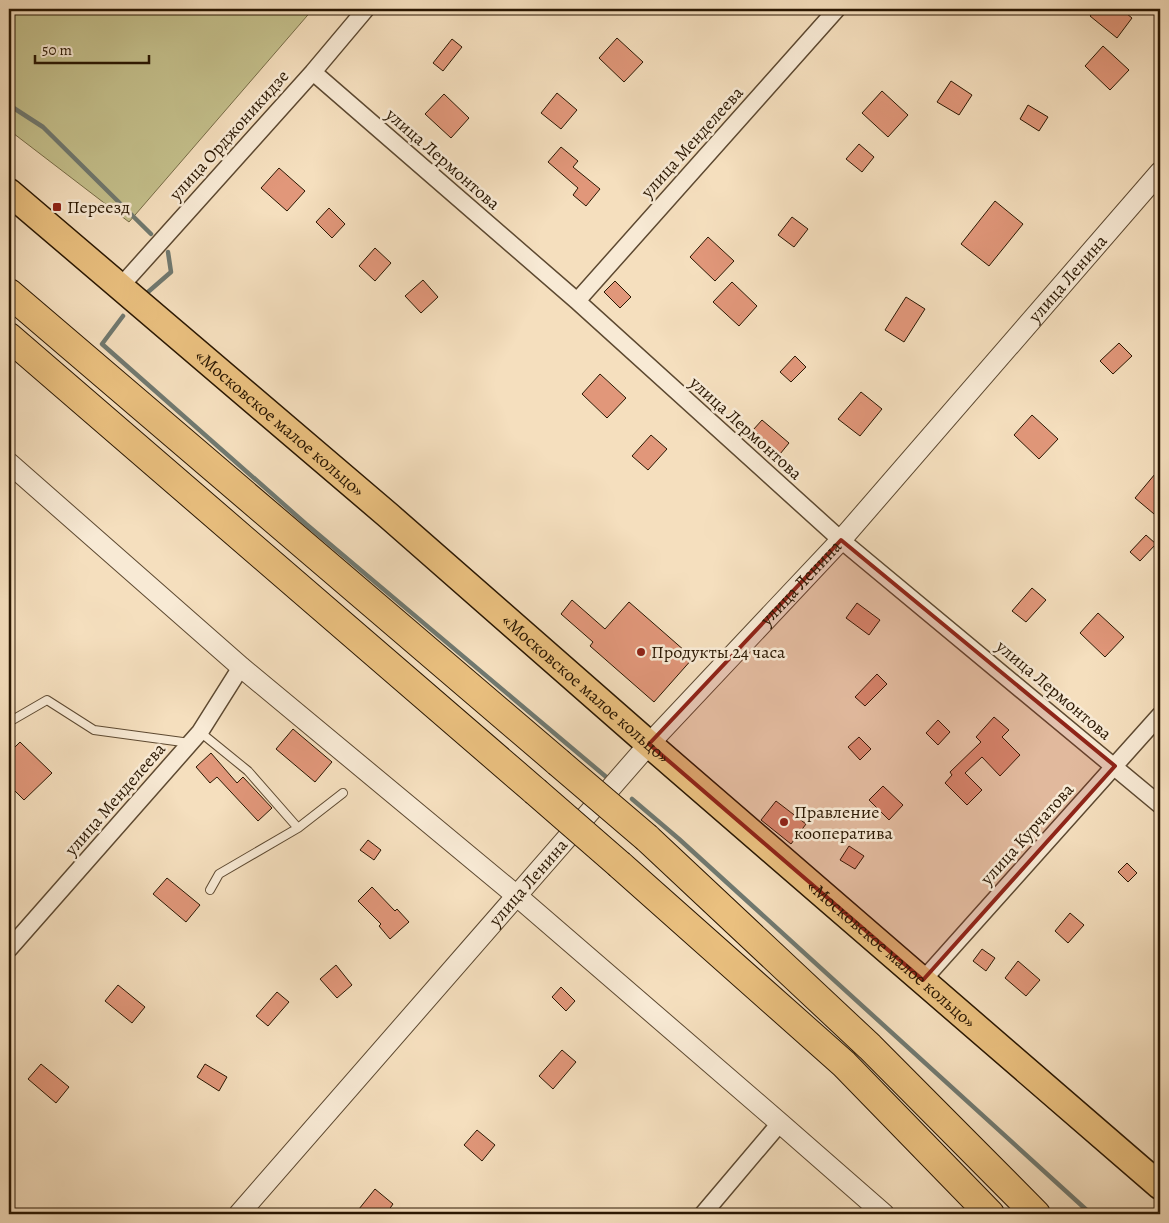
<svg xmlns="http://www.w3.org/2000/svg" width="1169" height="1223" viewBox="0 0 1169 1223" font-family="Alegreya,serif">
  <rect width="100%" height="100%" fill="#f5dfbe"/>
  <filter id="stains"><feTurbulence type="fractalNoise" baseFrequency=".004" numOctaves="4"/><feColorMatrix values="0 0 0 0 .2 0 0 0 0 .09 0 0 0 0 .02 0 0 0 .5 -.17"/></filter>
  <radialGradient id="worn" r=".72"><stop offset=".6" stop-color="#630" stop-opacity="0"/><stop offset="1" stop-color="#630" stop-opacity=".3"/></radialGradient>
  <path fill="#c4c08c" stroke="#776c47" d="M 9,9 L 313,9 L 129,222 L 9,130 Z"/>
  <g fill="none" stroke-linecap="round" stroke-linejoin="round">
    <path stroke="#707970" stroke-width="4.5" d="M 9,105 L 43,127 L 151,234
      M 148,292 L 171,272 L 168,252
      M 123,316 L 102,344 L 306,524 L 611,781
      M 632,799 L 679,839 L 1091,1214"/>
  </g>
  <path fill="#e1977a" stroke="#2a1702" d="M 1096,9 L 1121,9 L 1132,18 L 1117,38 L 1090,16 Z
    M 617,38 L 643,62 L 624,82 L 599,58 Z
    M 452,39 L 462,47 L 443,71 L 433,63 Z
    M 1103,46 L 1129,70 L 1110,90 L 1085,66 Z
    M 951,81 L 972,95 L 959,115 L 937,102 Z
    M 882,91 L 908,115 L 888,137 L 862,113 Z
    M 557,93 L 577,110 L 561,129 L 541,113 Z
    M 444,94 L 469,118 L 451,138 L 425,114 Z
    M 1028,105 L 1048,117 L 1039,131 L 1020,119 Z
    M 859,144 L 874,157 L 862,172 L 846,159 Z
    M 561,147 L 578,161 L 573,167 L 600,189 L 586,206 L 573,195 L 578,188 L 548,162 Z
    M 279,168 L 305,191 L 287,211 L 261,188 Z
    M 995,201 L 1023,224 L 989,266 L 961,244 Z
    M 329,208 L 345,224 L 332,238 L 316,222 Z
    M 792,217 L 808,229 L 794,247 L 778,235 Z
    M 708,237 L 734,261 L 715,281 L 690,257 Z
    M 375,248 L 391,263 L 375,281 L 359,266 Z
    M 423,280 L 438,297 L 421,313 L 405,296 Z
    M 615,281 L 631,297 L 620,308 L 604,292 Z
    M 732,282 L 757,306 L 739,326 L 713,302 Z
    M 906,297 L 925,309 L 904,342 L 885,330 Z
    M 1119,343 L 1132,356 L 1113,374 L 1100,361 Z
    M 795,356 L 806,367 L 791,382 L 780,372 Z
    M 600,374 L 626,398 L 607,418 L 582,394 Z
    M 861,392 L 882,409 L 860,436 L 838,419 Z
    M 1032,415 L 1058,439 L 1039,459 L 1014,435 Z
    M 762,420 L 789,443 L 780,454 L 753,430 Z
    M 651,435 L 667,449 L 648,470 L 632,456 Z
    M 1160,468 L 1160,519 L 1135,498 Z
    M 1146,535 L 1156,544 L 1140,561 L 1130,552 Z
    M 1032,588 L 1046,600 L 1026,622 L 1012,611 Z
    M 572,600 L 605,629 L 629,602 L 693,658 L 654,702 L 590,646 L 593,642 L 561,614 Z
    M 857,603 L 880,620 L 869,635 L 846,618 Z
    M 1098,613 L 1124,637 L 1105,657 L 1080,633 Z
    M 877,674 L 887,684 L 865,706 L 855,697 Z
    M 994,717 L 1009,730 L 1002,737 L 1020,755 L 1000,776 L 982,757 L 965,773 L 982,790 L 967,805 L 945,783 L 952,775 L 950,772 L 981,742 L 976,737 Z
    M 938,720 L 950,732 L 938,745 L 926,733 Z
    M 293,729 L 332,762 L 315,782 L 276,749 Z
    M 859,737 L 871,749 L 860,760 L 848,747 Z
    M 20,742 L 52,773 L 24,800 L 9,785 L 9,753 Z
    M 211,753 L 237,783 L 243,777 L 272,808 L 258,821 L 217,777 L 210,783 L 196,767 Z
    M 883,786 L 903,805 L 889,820 L 869,800 Z
    M 776,801 L 806,824 L 791,844 L 761,820 Z
    M 368,840 L 381,850 L 374,860 L 360,850 Z
    M 849,846 L 864,856 L 855,869 L 840,860 Z
    M 1127,863 L 1137,873 L 1128,882 L 1118,872 Z
    M 167,878 L 200,905 L 186,922 L 153,894 Z
    M 372,887 L 395,911 L 397,909 L 409,922 L 390,939 L 379,926 L 381,924 L 358,901 Z
    M 1070,913 L 1084,925 L 1068,943 L 1055,931 Z
    M 982,949 L 995,958 L 986,971 L 973,961 Z
    M 1018,961 L 1040,980 L 1026,996 L 1005,978 Z
    M 336,965 L 352,985 L 337,998 L 320,979 Z
    M 118,985 L 145,1007 L 132,1023 L 105,1001 Z
    M 561,987 L 575,1001 L 566,1011 L 552,997 Z
    M 277,992 L 289,1002 L 268,1026 L 256,1016 Z
    M 562,1050 L 576,1062 L 553,1089 L 539,1076 Z
    M 41,1064 L 69,1087 L 56,1103 L 28,1079 Z
    M 205,1064 L 227,1077 L 219,1091 L 197,1077 Z
    M 477,1130 L 495,1145 L 482,1161 L 464,1145 Z
    M 375,1189 L 393,1204 L 386,1214 L 355,1214 Z"/>
  <g fill="none" stroke-linecap="round" stroke-linejoin="round">
    <g stroke="#5d4931" stroke-width="10">
      <path id="service" d="M 9,722 L 47,700 L 94,730 L 190,743
        M 200,732 L 248,771 L 298,828 L 219,874 L 210,890
        M 298,828 L 343,793"/>
    </g>
    <g stroke="#5d4931" stroke-width="19">
      <path id="minor" d="M 313,72 L 577,301 L 841,540 L 1160,805
        M 120,287 L 313,72 L 366,9
        M 577,301 L 837,9
        M 9,949 L 200,732 L 241,667
        M 923,980 L 1160,715
        M 703,1214 L 780,1123"/>
    </g>
    <g stroke="#5d4931" stroke-width="22">
      <g id="tertiary">
        <path d="M 9,463 L 241,667 L 517,896 L 780,1123 L 884,1214"/>
        <path id="s1" d="M 239,1214 L 649,744 L 841,540 L 1160,172"/>
      </g>
    </g>
    <g stroke="#2a1702" stroke-width="29">
      <g id="trunk">
        <path id="s2" d="M 9,192 L 389,516 L 649,744 L 1160,1186"/>
      </g>
    </g>
    <g stroke="#2a1702" stroke-width="30">
      <path id="motorway" d="M 9,293 L 558,762
        M 9,337 L 535,791
        M 647,838 L 870,1047 L 1036,1214
        M 620,865 L 844,1064 L 990,1214"/>
    </g>
    <use href="#service" stroke="#f8ead5" stroke-width="8"/>
    <use href="#minor" stroke="#f8ead5" stroke-width="16"/>
    <use href="#tertiary" stroke="#f8ead5" stroke-width="20"/>
    <use href="#trunk" stroke="#eac07f" stroke-width="26"/>
    <use href="#motorway" stroke="#eac07f" stroke-width="28"/>
    <g stroke="#2a1702" stroke-width="30" stroke-linecap="butt">
      <path id="motorway-bridge" d="M 558,762 L 647,838
        M 535,791 L 620,865"/>
    </g>
    <use href="#motorway-bridge" stroke="#eac07f" stroke-width="28"/>
  </g>
  <path fill="#8f2418" fill-opacity="0.2" stroke="#8f2418" stroke-width="4" stroke-linejoin="round" d="M 841,540 L 1115,766 L 923,980 L 649,744 Z"/>
  <g fill="#8f2418" stroke="#f8ead5" stroke-width="2">
    <rect x="52" y="202" width="10" height="10" rx="2.5"/>
    <circle cx="641" cy="652" r="5"/>
    <circle cx="784" cy="822" r="5"/>
  </g>
  <g text-anchor="middle" dominant-baseline="central" stroke-width="5" stroke-linejoin="round" paint-order="stroke">
    <g font-size="18" fill="#2a1702" stroke="#f8ead5">
      <text transform="translate(229 135) rotate(-48)">улица Орджоникидзе</text>
      <text transform="translate(692 142) rotate(-48)">улица Менделеева</text>
      <text transform="translate(443 159) rotate(41)">улица Лермонтова</text>
      <text stroke="none"><textPath href="#s1" startOffset="1250">улица Ленина</textPath></text>
      <text stroke="none"><textPath href="#s2" startOffset="356">«Московское малое кольцо»</textPath></text>
      <text transform="translate(746 428) rotate(42)">улица Лермонтова</text>
      <text stroke="none"><textPath href="#s1" startOffset="845">улица Ленина</textPath></text>
      <text stroke="none"><textPath href="#s2" startOffset="761">«Московское малое кольцо»</textPath></text>
      <text transform="translate(1054 690) rotate(40)">улица Лермонтова</text>
      <text transform="translate(115 799) rotate(-49)">улица Менделеева</text>
      <text transform="translate(1027 834) rotate(-48)">улица Курчатова</text>
      <text stroke="none"><textPath href="#s1" startOffset="440">улица Ленина</textPath></text>
      <text stroke="none"><textPath href="#s2" startOffset="1166">«Московское малое кольцо»</textPath></text>
    </g>
    <g font-size="18" fill="#2a1702" stroke="#f8ead5" text-anchor="start">
      <text x="67" y="207">Переезд</text>
      <text x="651" y="652">Продукты 24 часа</text>
      <text x="794" y="812">Правление<tspan x="794" dy="21">кооператива</tspan></text>
    </g>
  </g>
  <rect width="1169" height="1223" fill="none" stroke="#f5dfbe" stroke-width="30"/>
  <rect x="10" y="10" width="1149" height="1203" fill="none" stroke="#2a1702" stroke-width="2.5"/>
  <rect x="15" y="15" width="1139" height="1193" fill="none" stroke="#2a1702"/>
  <path d="M35 55v8h114v-8" fill="none" stroke="#2a1702" stroke-width="2.5"/>
  <text x="42" y="55" font-size="15" fill="#2a1702" stroke="#f8ead5" stroke-width="4" paint-order="stroke">50 m</text>
  <rect width="100%" height="100%" filter="url(#stains)"/>
  <rect width="100%" height="100%" fill="url(#worn)"/>
</svg>
